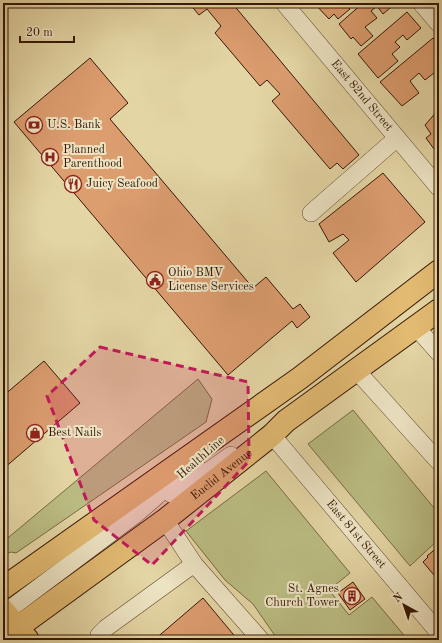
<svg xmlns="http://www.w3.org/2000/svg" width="442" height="643" viewBox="0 0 442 643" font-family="'Old Standard TT',serif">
  <rect width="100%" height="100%" fill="#e4d5a4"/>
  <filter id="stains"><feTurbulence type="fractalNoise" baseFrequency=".005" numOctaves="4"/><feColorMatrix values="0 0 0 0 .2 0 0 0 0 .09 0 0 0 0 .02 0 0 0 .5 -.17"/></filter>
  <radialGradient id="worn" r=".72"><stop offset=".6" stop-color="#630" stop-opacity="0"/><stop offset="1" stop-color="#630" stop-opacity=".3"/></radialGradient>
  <path fill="#babc82" stroke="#786944" d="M 198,379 L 212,399 L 206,422 L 16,553 L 11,552 L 3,555 L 3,542 Z
    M 353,410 L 439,514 L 439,539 L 410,566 L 308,444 Z
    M 266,471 L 350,573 L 329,590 L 349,615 L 372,597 L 408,640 L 278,640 L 253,604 L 225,580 L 186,531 Z"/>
  <path fill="#dc9d6f" stroke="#351605" d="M 17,3 L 30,3 L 22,7 Z
    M 189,3 L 232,3 L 359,155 L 343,169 L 337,163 L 330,169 L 272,101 L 280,94 L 267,80 L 260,86 L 215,33 L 221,26 L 207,9 L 199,15 Z
    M 314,3 L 345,3 L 350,9 L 338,19 L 334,14 L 329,19 Z
    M 363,3 L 396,3 L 383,14 L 377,6 L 371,11 L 377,18 L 365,27 L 373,36 L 361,46 L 353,37 L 351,39 L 339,24 Z
    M 407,12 L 421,28 L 407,40 L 403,35 L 395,42 L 400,47 L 392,54 L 398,61 L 378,78 L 358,54 Z
    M 433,38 L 439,46 L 439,69 L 425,80 L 419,73 L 410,81 L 419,93 L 402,106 L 380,82 Z
    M 90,58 L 128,103 L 110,119 L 253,288 L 266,277 L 293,309 L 300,304 L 310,317 L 297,328 L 292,321 L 228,375 L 14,122 Z
    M 439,109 L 439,145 L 434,149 L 426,138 L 431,134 L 425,125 Z
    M 383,173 L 425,222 L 356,282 L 333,253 L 349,240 L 343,234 L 329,242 L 319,224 Z
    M 44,361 L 80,403 L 3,469 L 3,396 Z
    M 439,546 L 439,581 L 423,562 L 428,557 L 427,556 Z
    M 353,582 L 365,599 L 350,610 L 338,593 Z
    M 203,598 L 238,640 L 154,640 Z"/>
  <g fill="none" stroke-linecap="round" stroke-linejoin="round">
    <g stroke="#61462d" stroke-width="18">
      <g id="minor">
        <path id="s1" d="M 284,3 L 439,188"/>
        <path d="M 421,3 L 439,24"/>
        <path d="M 311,213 L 397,138"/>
        <path d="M 416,327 L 439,353"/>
        <path d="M 356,370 L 439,462"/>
        <path id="s2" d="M 272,435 L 439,633"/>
        <path d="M 171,494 L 197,479 L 231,455"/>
        <path d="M 165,520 L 194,564 L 261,640"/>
        <path d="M 3,614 L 135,515 L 196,462"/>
        <path d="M 98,640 L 99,635 L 106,628 L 194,564"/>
      </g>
    </g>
    <g stroke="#351605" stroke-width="24">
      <g id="major">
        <path d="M 3,588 L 300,378 L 439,271"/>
        <path d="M 3,610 L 28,640"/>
        <path id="s3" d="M 3,638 L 165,520 L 272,435 L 286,421 L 439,310"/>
      </g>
    </g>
    <use href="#minor" stroke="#ede4c4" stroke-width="17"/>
    <use href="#major" stroke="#e2ba72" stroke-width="22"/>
  </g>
  <path fill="#c2185b" fill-opacity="0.2" stroke="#c2185b" stroke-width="3" stroke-dasharray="8 5" stroke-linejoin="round" d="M 100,347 L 248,382 L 249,461 L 152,565 L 94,520 L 47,396 Z"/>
  <defs>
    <g id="bank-ring" transform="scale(0.9)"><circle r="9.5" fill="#ede4c4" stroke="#8f2418" stroke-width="1.5"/><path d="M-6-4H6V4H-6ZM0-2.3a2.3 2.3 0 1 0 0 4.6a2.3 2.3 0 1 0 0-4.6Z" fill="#8f2418"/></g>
    <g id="hospital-ring" transform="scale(0.9)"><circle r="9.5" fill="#ede4c4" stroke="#8f2418" stroke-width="1.5"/><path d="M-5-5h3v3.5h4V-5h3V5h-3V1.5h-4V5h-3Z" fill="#8f2418"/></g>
    <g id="restaurant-ring" transform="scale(0.9)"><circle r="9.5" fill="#ede4c4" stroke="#8f2418" stroke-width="1.5"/><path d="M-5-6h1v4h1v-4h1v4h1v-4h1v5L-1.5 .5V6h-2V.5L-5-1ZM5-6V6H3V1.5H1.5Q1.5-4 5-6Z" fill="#8f2418"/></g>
    <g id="civic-ring" transform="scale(0.9)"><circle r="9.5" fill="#ede4c4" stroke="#8f2418" stroke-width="1.5"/><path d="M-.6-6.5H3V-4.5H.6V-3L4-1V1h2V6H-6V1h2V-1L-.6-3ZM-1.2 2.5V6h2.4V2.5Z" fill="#8f2418"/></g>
    <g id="shop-ring" transform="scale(0.9)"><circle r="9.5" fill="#ede4c4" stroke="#8f2418" stroke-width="1.5"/><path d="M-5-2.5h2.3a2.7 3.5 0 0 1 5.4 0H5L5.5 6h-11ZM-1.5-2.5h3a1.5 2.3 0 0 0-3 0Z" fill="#8f2418"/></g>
    <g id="building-ring" transform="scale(0.9)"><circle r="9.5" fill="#ede4c4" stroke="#8f2418" stroke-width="1.5"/><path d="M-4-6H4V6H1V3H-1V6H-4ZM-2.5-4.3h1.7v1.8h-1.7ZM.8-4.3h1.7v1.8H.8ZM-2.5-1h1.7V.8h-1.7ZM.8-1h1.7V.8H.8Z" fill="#8f2418"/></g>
  </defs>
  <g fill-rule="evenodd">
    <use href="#bank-ring" x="34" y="125"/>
    <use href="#hospital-ring" x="50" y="157"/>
    <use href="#restaurant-ring" x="73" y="184"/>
    <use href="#civic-ring" x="155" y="280"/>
    <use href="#shop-ring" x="35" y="433"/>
    <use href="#building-ring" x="352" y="596"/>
  </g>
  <g text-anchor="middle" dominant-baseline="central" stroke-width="4" stroke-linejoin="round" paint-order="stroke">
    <g font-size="12" fill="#351605" stroke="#ede4c4">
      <text stroke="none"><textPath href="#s1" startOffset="121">East 82nd Street</textPath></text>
      <text transform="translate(201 458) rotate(-41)">HealthLine</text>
      <text stroke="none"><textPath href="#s3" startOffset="273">Euclid Avenue</textPath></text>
      <text stroke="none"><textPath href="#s2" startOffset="130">East 81st Street</textPath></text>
    </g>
    <g font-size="12" fill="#351605" stroke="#ede4c4" text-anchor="start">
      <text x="47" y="125">U.S. Bank</text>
      <text x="63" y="150">Planned<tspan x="63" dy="14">Parenthood</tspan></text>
      <text x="86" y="184">Juicy Seafood</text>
      <text x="168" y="273">Ohio BMV<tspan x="168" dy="14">License Services</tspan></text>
      <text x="48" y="433">Best Nails</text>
      <text x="339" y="589" text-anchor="end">St. Agnes<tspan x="339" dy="14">Church Tower</tspan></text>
    </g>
  </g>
  <rect width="442" height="643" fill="none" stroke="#e4d5a4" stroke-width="16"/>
  <rect x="4" y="4" width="434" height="635" fill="none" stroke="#351605" stroke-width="2"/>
  <rect x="8" y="8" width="426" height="627" fill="none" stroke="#351605"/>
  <g transform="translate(404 605) rotate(320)" stroke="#ede4c4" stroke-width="3" paint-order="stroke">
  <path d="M0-3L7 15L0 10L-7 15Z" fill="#351605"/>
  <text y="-6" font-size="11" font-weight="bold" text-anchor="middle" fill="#351605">N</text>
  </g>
  <path d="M20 36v6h54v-6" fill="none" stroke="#351605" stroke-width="2"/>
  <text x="26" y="36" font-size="12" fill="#351605" stroke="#ede4c4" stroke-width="3" paint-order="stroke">20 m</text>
  <rect width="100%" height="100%" filter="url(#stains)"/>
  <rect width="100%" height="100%" fill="url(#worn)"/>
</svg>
